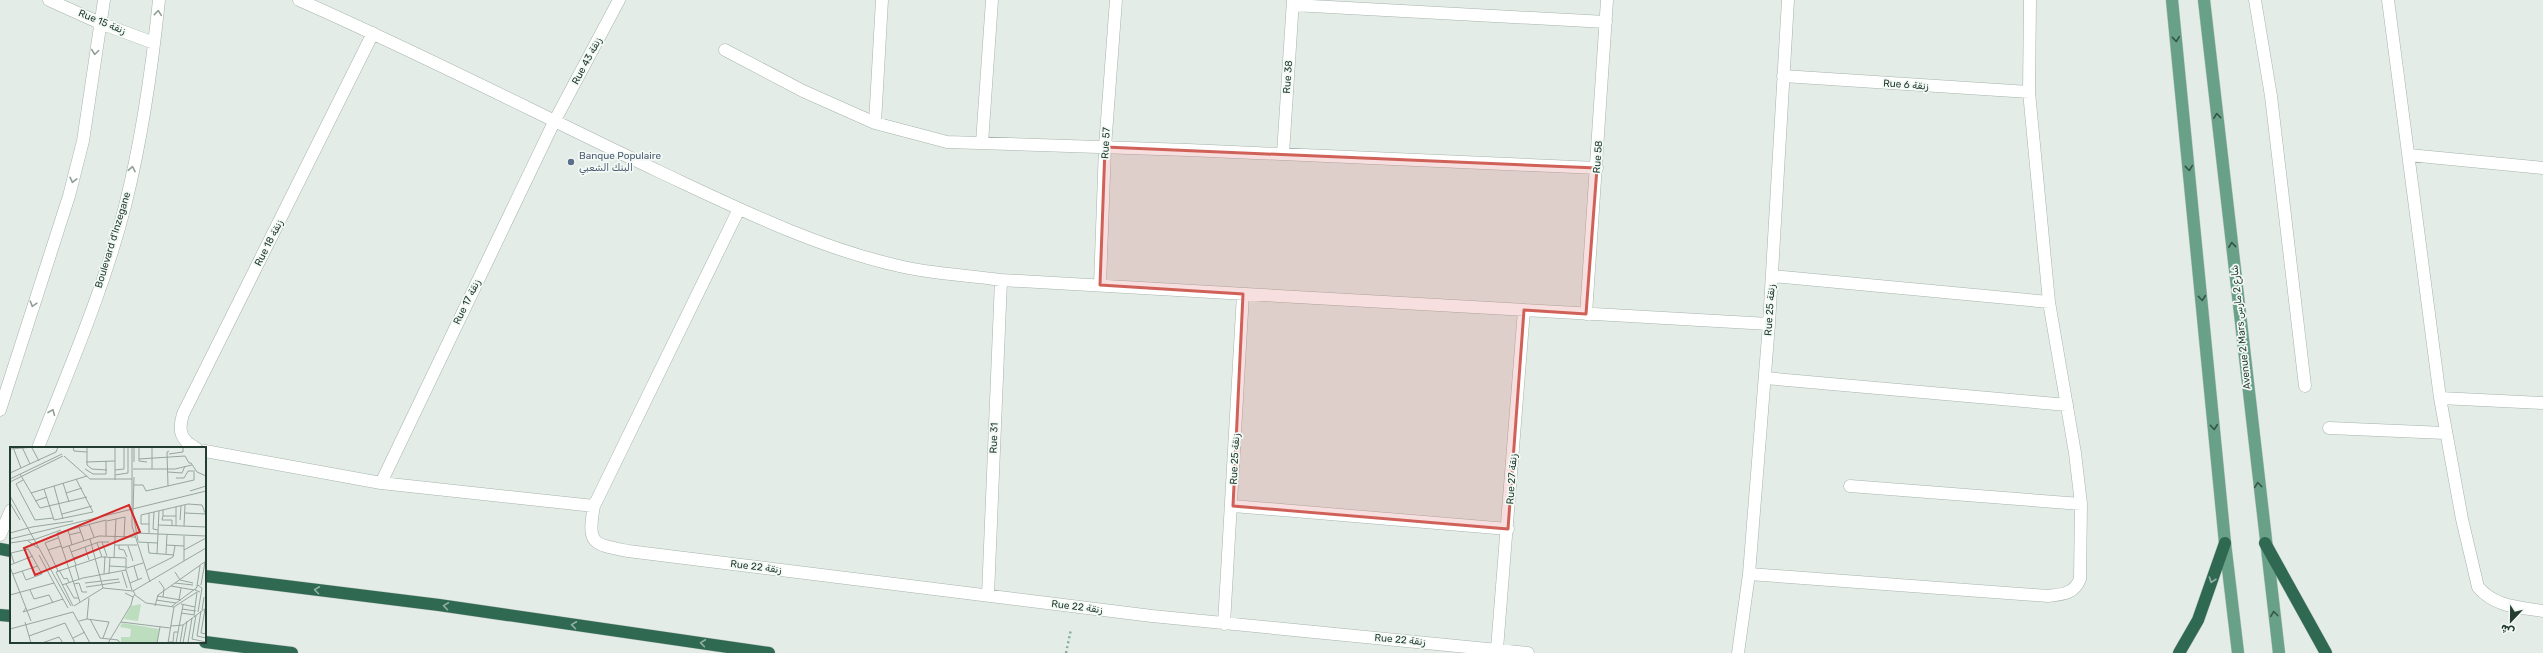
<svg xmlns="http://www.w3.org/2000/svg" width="2543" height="653" viewBox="0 0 2543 653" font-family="Rubik,'Noto Naskh Arabic',sans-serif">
  <rect width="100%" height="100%" fill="#e3ece6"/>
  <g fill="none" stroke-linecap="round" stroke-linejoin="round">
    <g stroke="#a6b4ac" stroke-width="13">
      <path id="minor" d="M 49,0 L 100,23 L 154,43
        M 299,0 C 420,53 538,114 658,171 C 735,207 815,247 899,266 C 932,274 967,275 1001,280 L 1769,324
        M 2255,0 L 2271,96 L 2305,386
        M 2388,0 L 2440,398 L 2462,519 L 2478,587 C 2495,607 2518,607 2543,611
        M 1293,5 L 1606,22
        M 725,50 L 803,91 L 875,123 L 947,142 L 1188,150 L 1597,168
        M 1783,76 L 2029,92
        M 875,123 L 882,0
        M 982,143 L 992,0
        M 1283,154 L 1293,0
        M 2409,155 L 2543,168
        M 739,209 L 594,506 C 587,544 592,544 628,551 L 1152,616 L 1528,653
        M 1772,276 L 2049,302
        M 1100,285 L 1105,147 L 1116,0
        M 1586,314 L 1607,0
        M 1765,378 L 2067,405
        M 2440,398 L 2543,403
        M 0,410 L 69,196 L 83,141 L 104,0
        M 2329,428 L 2445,433
        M 38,448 C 69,369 104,289 125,206 C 142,139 152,68 159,0
        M 196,448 C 180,440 178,430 183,414 L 373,33
        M 205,451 L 381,483 L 594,506
        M 381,483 L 554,122 L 619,0
        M 1850,486 L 2081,504
        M 1233,506 L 1508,529
        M 0,535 L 11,510
        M 1749,574 L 2048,596 C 2063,594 2074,594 2080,579 L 2081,504 L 2075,453 L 2049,302 L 2029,92 L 2030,0
        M 988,595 L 1001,280
        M 1224,624 L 1243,294
        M 1497,649 L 1524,310
        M 1738,653 L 1749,574 L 1769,324 L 1788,0"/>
    </g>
    <g stroke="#c1c9c5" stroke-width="13">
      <path id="major" d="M 2172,0 L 2225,543 L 2238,653
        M 2204,0 L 2279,653"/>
    </g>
    <g stroke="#c1c9c5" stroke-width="13">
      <path id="highway" d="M 2265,543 L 2326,653
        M 0,549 L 11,551
        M 205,576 L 439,605 L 769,653
        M 0,615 L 11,616
        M 205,642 L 292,653
        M 2179,653 L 2198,620 L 2225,543"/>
    </g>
    <path stroke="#84af9a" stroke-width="2.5" stroke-dasharray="2 3" stroke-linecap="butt" d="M 1066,653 L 1071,629"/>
    <use href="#minor" stroke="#fff" stroke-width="12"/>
    <use href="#major" stroke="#69a188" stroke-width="12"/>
    <use href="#highway" stroke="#306952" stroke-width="12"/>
  </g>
  <defs><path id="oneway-chevron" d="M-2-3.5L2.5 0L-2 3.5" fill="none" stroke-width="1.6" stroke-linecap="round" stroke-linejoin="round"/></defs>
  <g stroke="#919e98">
    <use href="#oneway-chevron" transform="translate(158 13) rotate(-84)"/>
    <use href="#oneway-chevron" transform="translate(95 52) rotate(98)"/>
    <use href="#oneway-chevron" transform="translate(132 169) rotate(-79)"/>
    <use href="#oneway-chevron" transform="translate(73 180) rotate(104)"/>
    <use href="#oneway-chevron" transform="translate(33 304) rotate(107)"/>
    <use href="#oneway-chevron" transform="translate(52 412) rotate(-68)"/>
  </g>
  <g stroke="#345647">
    <use href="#oneway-chevron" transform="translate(2176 39) rotate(84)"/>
    <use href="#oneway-chevron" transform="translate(2217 116) rotate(-96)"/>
    <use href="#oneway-chevron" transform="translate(2189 168) rotate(84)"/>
    <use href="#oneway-chevron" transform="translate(2232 245) rotate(-96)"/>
    <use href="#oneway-chevron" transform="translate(2202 298) rotate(85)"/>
    <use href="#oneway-chevron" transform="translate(2214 427) rotate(85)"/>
    <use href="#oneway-chevron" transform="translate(2258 485) rotate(-96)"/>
    <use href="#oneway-chevron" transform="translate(2274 614) rotate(-97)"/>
  </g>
  <g stroke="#92b1a4">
    <use href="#oneway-chevron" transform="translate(2212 580) rotate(109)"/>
    <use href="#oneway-chevron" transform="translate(317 590) rotate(-173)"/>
    <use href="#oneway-chevron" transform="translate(446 606) rotate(-172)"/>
    <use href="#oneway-chevron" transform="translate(574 625) rotate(-172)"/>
    <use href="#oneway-chevron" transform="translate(703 643) rotate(-172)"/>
  </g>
  <path fill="#d06158" fill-opacity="0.2" stroke="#d06158" stroke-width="3" stroke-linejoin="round" d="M 1105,147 L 1597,168 L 1586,314 L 1524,310 L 1508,529 L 1233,506 L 1243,294 L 1100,285 Z"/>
  <circle fill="#5c6f8a" stroke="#f3f9f5" stroke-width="1.5" cx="571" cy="162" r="4"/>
  <g text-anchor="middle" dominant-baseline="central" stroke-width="3.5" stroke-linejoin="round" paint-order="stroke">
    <g font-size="10" fill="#233d31" stroke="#f3f9f5">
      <text transform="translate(102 22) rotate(22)">Rue 15 زنقة</text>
      <text transform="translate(587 61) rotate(-62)">Rue 43 زنقة</text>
      <text transform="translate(1288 77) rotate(-86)">Rue 38</text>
      <text transform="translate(1906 85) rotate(4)">Rue 6 زنقة</text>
      <text transform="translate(1106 143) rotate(-87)">Rue 57</text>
      <text transform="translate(1598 157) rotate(-86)">Rue 58</text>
      <text transform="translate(113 240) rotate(-73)">Boulevard d'Inzegane</text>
      <text transform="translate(269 243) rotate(-63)">Rue 18 زنقة</text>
      <text transform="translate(467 302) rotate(-64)">Rue 17 زنقة</text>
      <text transform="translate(1770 310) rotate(-86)">Rue 25 زنقة</text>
      <text transform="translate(2241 327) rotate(-96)">Avenue 2 Mars شارع 2 مارس</text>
      <text transform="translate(994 438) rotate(-88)">Rue 31</text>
      <text transform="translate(1235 459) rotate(-87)">Rue 25 زنقة</text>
      <text transform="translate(1512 479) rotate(-86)">Rue 27 زنقة</text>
      <text transform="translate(756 567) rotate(7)">Rue 22 زنقة</text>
      <text transform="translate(1077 607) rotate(7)">Rue 22 زنقة</text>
      <text transform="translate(1400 640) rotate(5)">Rue 22 زنقة</text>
    </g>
    <g font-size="10" fill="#4e5e75" stroke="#f3f9f5" text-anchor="start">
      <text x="579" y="156">Banque Populaire<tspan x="579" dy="12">البنك الشعبي</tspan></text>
    </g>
  </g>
  <g transform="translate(10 447)">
    <rect width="196" height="196" fill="#e3ece6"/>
    <path d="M 131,157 L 128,174 L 114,172 L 121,159 ZM 112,176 L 149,182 L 147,196 L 111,196 L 111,190 L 120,190 L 121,182 L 110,180 Z" fill="#bdddbf"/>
    <path fill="none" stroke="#96a69e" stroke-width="1" d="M 3,0 L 11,21M 12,0 L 20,17M 63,0 L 64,4 L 77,5M 77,0 L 77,18 L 82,22 L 97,23M 118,0 L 118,26M 122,0 L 122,79 L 140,135M 124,0 L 124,15M 129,0 L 129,14 L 137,15M 142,0 L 142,22M 22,1 L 29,14M 0,2 L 25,0M 159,7 L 173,5 L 173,0M 54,9 L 80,32 L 122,32M 129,12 L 175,9 L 179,16M 76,15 L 105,14M 179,16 L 181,16 L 187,25 L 196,29M 75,22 L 83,27 L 96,27 L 96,14M 123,22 L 165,22 L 182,18M 105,23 L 114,22 L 114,0M 158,25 L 172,26 L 175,19M 0,26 L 46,5 L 48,0M 10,27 L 30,61 L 77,50M 105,28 L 118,26M 124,30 L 123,66 L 128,94M 166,31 L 174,31 L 178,24 L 185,24M 0,32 L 52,7M 13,33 L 6,37 L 25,73 L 43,71M 105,33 L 105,0M 0,35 L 53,9M 53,36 L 59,55M 124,38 L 133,38 L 136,44 L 184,33 L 184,25M 44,39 L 53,72M 158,39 L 157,5 L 159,4M 34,42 L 44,73 L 83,65 L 66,32M 180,44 L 196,39M 21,46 L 77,29M 56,46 L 72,41M 0,49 L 61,159M 25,54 L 37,50M 0,56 L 10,73M 153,63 L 153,69 L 166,69M 144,65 L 143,82 L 148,83M 175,66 L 196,67M 52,67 L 82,59M 153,69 L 152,73 L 162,73 L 162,78M 170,73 L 171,59M 97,74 L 115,70 L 114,90M 79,77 L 84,90M 139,77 L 131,77 L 131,68 L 178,57 L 192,58 L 196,68M 148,78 L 196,80M 166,79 L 166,60M 174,79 L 175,58M 69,80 L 74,94M 58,83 L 62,98M 0,86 L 22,80 L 63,74M 125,86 L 196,89M 139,86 L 139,66M 59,88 L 71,85M 0,92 L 196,44M 80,92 L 93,141M 18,94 L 28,101M 92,95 L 97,109M 128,95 L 147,96M 0,96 L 26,92 L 51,83M 87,96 L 92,110M 138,96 L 139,106 L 164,108M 104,98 L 127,98M 109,98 L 109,102 L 114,103 L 117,110M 156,98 L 174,99M 59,99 L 66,118M 118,99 L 123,114M 75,100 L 79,113M 52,101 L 89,89 L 125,90M 38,103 L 51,99M 174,103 L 196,91M 61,105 L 89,95 L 99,95M 147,107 L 149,64M 156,107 L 157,87M 29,108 L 44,136M 104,110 L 106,72M 63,111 L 77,107M 116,111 L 116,123 L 122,143M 174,114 L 174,89M 4,116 L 1,106 L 18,102 L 32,127 L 16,133 L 12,124M 0,118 L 23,109M 65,118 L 69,132M 99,119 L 117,120M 124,119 L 128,133M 0,120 L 21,174M 117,121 L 133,116M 49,123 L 54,132 L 57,131 L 59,135M 137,123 L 163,110 L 165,99M 48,124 L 35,96 L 48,91M 112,125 L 117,141M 165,125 L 170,133 L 183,136M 3,127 L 28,119M 94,127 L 95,109M 99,127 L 100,110M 149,134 L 154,141 L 153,150M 75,136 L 109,132M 120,136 L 132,131M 165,136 L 183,138M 56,137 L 64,151 L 69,151M 64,137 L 69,136 L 72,145 L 77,145M 52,138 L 73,131 L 116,123M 191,138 L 195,115M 161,139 L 184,143M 187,139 L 190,119M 76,140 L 110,135M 20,143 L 24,152 L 39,148 L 43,156M 115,146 L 123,150 L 125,147 L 123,144M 0,148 L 44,136 L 58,161M 125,148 L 136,156 L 164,160 L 158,196M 147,149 L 171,153M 146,153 L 166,156M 169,153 L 171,141M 70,155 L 47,86 L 96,73 L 96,89M 171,157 L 185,160M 63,159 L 46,125 L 91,110 L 116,111M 64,159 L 93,141 L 123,144 L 196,101M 145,159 L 148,148 L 196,114M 162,159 L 185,142M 164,160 L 187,145M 16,161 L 13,165 L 53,152M 172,162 L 186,164M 195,162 L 191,186 L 196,187M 192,163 L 194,150M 191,164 L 187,189 L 196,191M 63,165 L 80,196M 188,165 L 192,141 L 188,138 L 185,143 L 190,145M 171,166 L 185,168M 184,168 L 187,145M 186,168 L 182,192 L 196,195M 77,172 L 79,151M 80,172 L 90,191 L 108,193 L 110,196M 69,174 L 77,172 L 99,175 L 93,191M 15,175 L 21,196M 111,175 L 160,181M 161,179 L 173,178 L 196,161M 0,182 L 63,165M 19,189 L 55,176 L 65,196M 63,191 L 75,185M 158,195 L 163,195 L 164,185 L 168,185M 32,196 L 49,190 L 53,196M 98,196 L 121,158 L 123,150M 147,196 L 150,180M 166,196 L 173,158M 170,196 L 173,178M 173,196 L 177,174M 180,196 L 178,195 L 182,171"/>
    <path fill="#d62828" fill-opacity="0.15" stroke="#d62828" stroke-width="2" d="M 119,58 L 130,85 L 25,128 L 14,101 Z"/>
    <rect width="196" height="196" fill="none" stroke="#233d31" stroke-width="2"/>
  </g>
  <g transform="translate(2511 621) rotate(202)" stroke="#f3f9f5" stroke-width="3" paint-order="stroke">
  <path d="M0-3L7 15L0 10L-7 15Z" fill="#233d31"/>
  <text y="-6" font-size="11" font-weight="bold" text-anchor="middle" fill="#233d31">ش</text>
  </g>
</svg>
